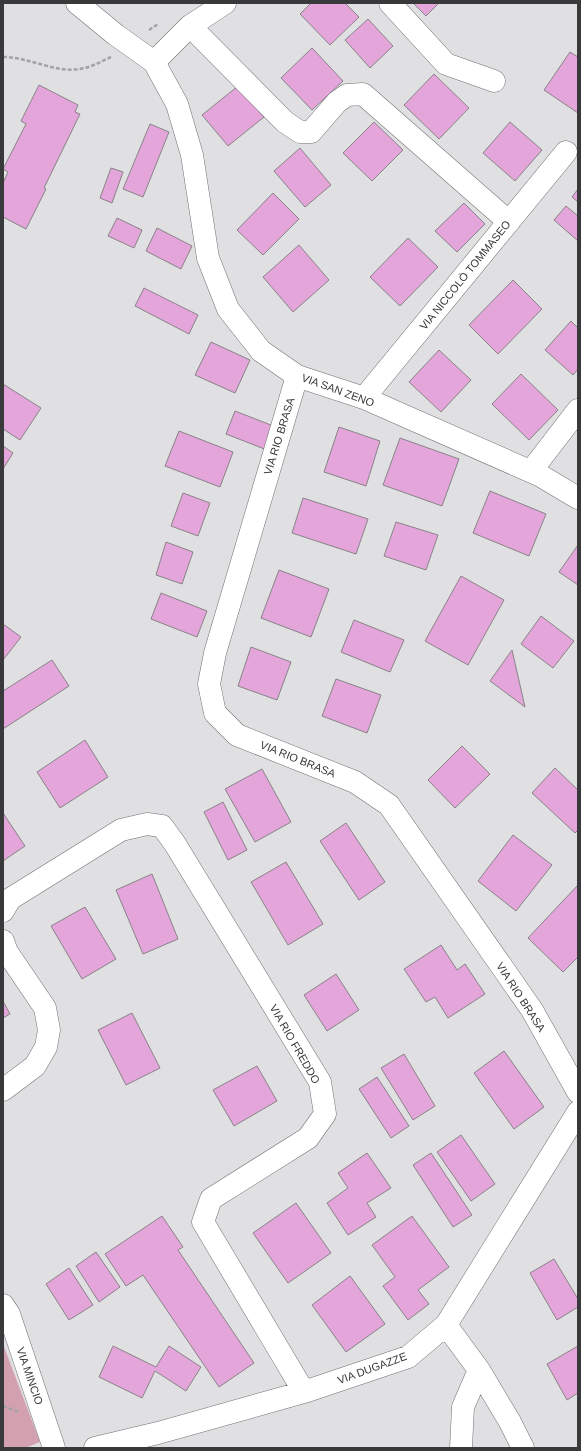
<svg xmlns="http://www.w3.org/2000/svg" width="581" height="1451" viewBox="0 0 581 1451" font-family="Arial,sans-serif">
  <rect width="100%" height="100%" fill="#e0dfe2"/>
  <path fill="#d3a0af" d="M 3,1344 L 40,1442 L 25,1448 L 4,1448 L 3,1444 Z"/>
  <path fill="#e3a5da" stroke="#878487" d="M 311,3 L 345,3 L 359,17 L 330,45 L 300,14 Z
    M 413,3 L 439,3 L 426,16 Z
    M 368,19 L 393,46 L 370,68 L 345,40 Z
    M 312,48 L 343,81 L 312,110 L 281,78 Z
    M 570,52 L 578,57 L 578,113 L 544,90 Z
    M 434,74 L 469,108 L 439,139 L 404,105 Z
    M 39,85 L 78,105 L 75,112 L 80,114 L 44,188 L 46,189 L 26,229 L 3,217 L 3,183 L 8,172 L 3,169 L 26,124 L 21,121 Z
    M 238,86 L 264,117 L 228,146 L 202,115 Z
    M 374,122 L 403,150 L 372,181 L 343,153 Z
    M 510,122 L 542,150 L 515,181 L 483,153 Z
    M 150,124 L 169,132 L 143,197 L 123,189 Z
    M 300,148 L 331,185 L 305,207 L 274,171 Z
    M 111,168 L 123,172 L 112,203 L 100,198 Z
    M 578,189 L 578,202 L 572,197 Z
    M 273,193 L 299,219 L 263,255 L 237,230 Z
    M 464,203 L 485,224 L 457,252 L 435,231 Z
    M 566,206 L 578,216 L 578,241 L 554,220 Z
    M 117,218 L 142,230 L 134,248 L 108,236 Z
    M 157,228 L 192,246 L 181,269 L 146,251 Z
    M 408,238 L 438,267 L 400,306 L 370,277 Z
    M 299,245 L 329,280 L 293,312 L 263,277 Z
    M 513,280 L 542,309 L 498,354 L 469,325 Z
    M 144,288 L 198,315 L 189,334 L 135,306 Z
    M 571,321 L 578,328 L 578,369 L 573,375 L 545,350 Z
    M 211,342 L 250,360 L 235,393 L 195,375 Z
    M 439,350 L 471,380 L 441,412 L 409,382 Z
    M 521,374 L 558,410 L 529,440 L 492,404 Z
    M 3,384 L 41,408 L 20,440 L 3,429 Z
    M 235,411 L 276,427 L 267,450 L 226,434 Z
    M 339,427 L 380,441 L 366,486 L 324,472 Z
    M 179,431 L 233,452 L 220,487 L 165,466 Z
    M 400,438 L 459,459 L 442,506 L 383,485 Z
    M 3,446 L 13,453 L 3,469 Z
    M 490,491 L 546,514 L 529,556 L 473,533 Z
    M 183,493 L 210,503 L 198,536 L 171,526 Z
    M 303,498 L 368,519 L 356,554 L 292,533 Z
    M 396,522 L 438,535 L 426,570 L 384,556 Z
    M 166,542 L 193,552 L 182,584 L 156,575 Z
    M 578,545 L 578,585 L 559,572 Z
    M 279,570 L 329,589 L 311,637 L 261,618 Z
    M 461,576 L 504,600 L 468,665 L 425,641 Z
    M 161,593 L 207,611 L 197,637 L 151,619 Z
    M 541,616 L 574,641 L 553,668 L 521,644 Z
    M 354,620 L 404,640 L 390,672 L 341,652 Z
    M 3,624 L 21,637 L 3,660 Z
    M 251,647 L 291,662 L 277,700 L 238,686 Z
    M 512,650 L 525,707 L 490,681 Z
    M 52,660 L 69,686 L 3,729 L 3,691 Z
    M 336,679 L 381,695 L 367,733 L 322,716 Z
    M 85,740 L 108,777 L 60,808 L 37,772 Z
    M 462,746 L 490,774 L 455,808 L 428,780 Z
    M 555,768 L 578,790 L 578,830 L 575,833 L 532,793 Z
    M 262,769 L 291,822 L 255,842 L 225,789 Z
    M 223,802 L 247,850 L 228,860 L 204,812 Z
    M 3,813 L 25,846 L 3,861 Z
    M 346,823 L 385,882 L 359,900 L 320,841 Z
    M 513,835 L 552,865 L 516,911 L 478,881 Z
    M 286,862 L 323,924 L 288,945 L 251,882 Z
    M 152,874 L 178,939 L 143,954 L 116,890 Z
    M 578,885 L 578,957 L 563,972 L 528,938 Z
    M 85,907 L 116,959 L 82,979 L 51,926 Z
    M 441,945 L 457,970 L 465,964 L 485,994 L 448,1018 L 435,997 L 426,1002 L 404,969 Z
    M 336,974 L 359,1010 L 327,1031 L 304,995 Z
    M 3,1001 L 10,1014 L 3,1018 Z
    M 132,1013 L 160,1068 L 126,1085 L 98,1030 Z
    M 504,1051 L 544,1107 L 514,1129 L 474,1073 Z
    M 404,1054 L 435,1106 L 413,1120 L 381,1068 Z
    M 257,1066 L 277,1101 L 234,1126 L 213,1090 Z
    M 377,1077 L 409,1126 L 391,1138 L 359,1089 Z
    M 461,1135 L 495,1184 L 471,1201 L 437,1152 Z
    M 367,1153 L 391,1188 L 367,1203 L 376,1217 L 348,1235 L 327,1203 L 348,1188 L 338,1173 Z
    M 431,1153 L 472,1215 L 453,1227 L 413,1165 Z
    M 296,1203 L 331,1253 L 288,1283 L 253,1233 Z
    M 162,1216 L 183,1247 L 178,1250 L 254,1363 L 219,1387 L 143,1275 L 126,1286 L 105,1254 Z
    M 412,1216 L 449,1267 L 418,1290 L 429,1304 L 408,1320 L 383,1286 L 395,1277 L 372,1245 Z
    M 96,1252 L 120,1287 L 99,1302 L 76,1266 Z
    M 554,1259 L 578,1299 L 578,1307 L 557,1320 L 530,1273 Z
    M 69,1268 L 93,1305 L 69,1320 L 46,1284 Z
    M 350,1276 L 385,1324 L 346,1352 L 312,1305 Z
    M 113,1346 L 156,1367 L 169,1346 L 201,1367 L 186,1391 L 155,1371 L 142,1398 L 99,1377 Z
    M 578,1346 L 578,1393 L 567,1400 L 547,1364 Z"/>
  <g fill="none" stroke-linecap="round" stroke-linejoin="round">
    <g stroke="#717073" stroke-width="23">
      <path id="minor" d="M 77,3 L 116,35 L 154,62 L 177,104 L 192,155 L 208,258 L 228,309 L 261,351 L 297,376 L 364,398 L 541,476 L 578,498
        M 390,3 L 446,64 L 494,81
        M 190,26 L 285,122 L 300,132 L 311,132 L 337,102 L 347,95 L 363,94 L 509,222
        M 154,62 L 190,26 L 225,3
        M 297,376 L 215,653 L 209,684 L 215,713 L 237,735 L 355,782 L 389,805 L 532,1010 L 578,1092
        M 364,398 L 566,152
        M 531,471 L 578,410
        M 3,911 L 10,899 L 121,830 L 147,824 L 162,826 L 175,844 L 320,1082 L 325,1114 L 308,1138 L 211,1199 L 203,1222 L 304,1392
        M 3,941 L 7,952 L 45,1008 L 49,1030 L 46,1047 L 35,1066 L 3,1090
        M 3,1305 L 9,1314 L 54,1448
        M 446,1325 L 479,1370 L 510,1422 L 523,1448
        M 95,1448 L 158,1433 L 304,1392 L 408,1357 L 446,1325 L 578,1112
        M 461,1448 L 463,1407 L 479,1370"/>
    </g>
    <path stroke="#a4a3a6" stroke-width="2.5" stroke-dasharray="4 2" stroke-linecap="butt" d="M 149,30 L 158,24
      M 3,57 C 29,57 55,73 79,69 C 90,68 100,62 111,57
      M 3,1406 L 19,1412"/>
    <use href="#minor" stroke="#fff" stroke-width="22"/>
  </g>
  <g text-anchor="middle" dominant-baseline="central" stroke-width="4" stroke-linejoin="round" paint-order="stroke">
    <g font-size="11" fill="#39383a" stroke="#fff">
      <text transform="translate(465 275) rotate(-51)">VIA NICCOLÒ TOMMASEO</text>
      <text transform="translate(338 390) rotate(20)">VIA SAN ZENO</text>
      <text transform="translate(279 436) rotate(-73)">VIA RIO BRASA</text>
      <text transform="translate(298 759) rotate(22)">VIA RIO BRASA</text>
      <text transform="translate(521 997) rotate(57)">VIA RIO BRASA</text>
      <text transform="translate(295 1044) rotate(60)">VIA RIO FREDDO</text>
      <text transform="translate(372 1368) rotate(-20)">VIA DUGAZZE</text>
      <text transform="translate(30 1376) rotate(71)">VIA MINCIO</text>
    </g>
  </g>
  <rect width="581" height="1451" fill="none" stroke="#39383a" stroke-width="8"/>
</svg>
